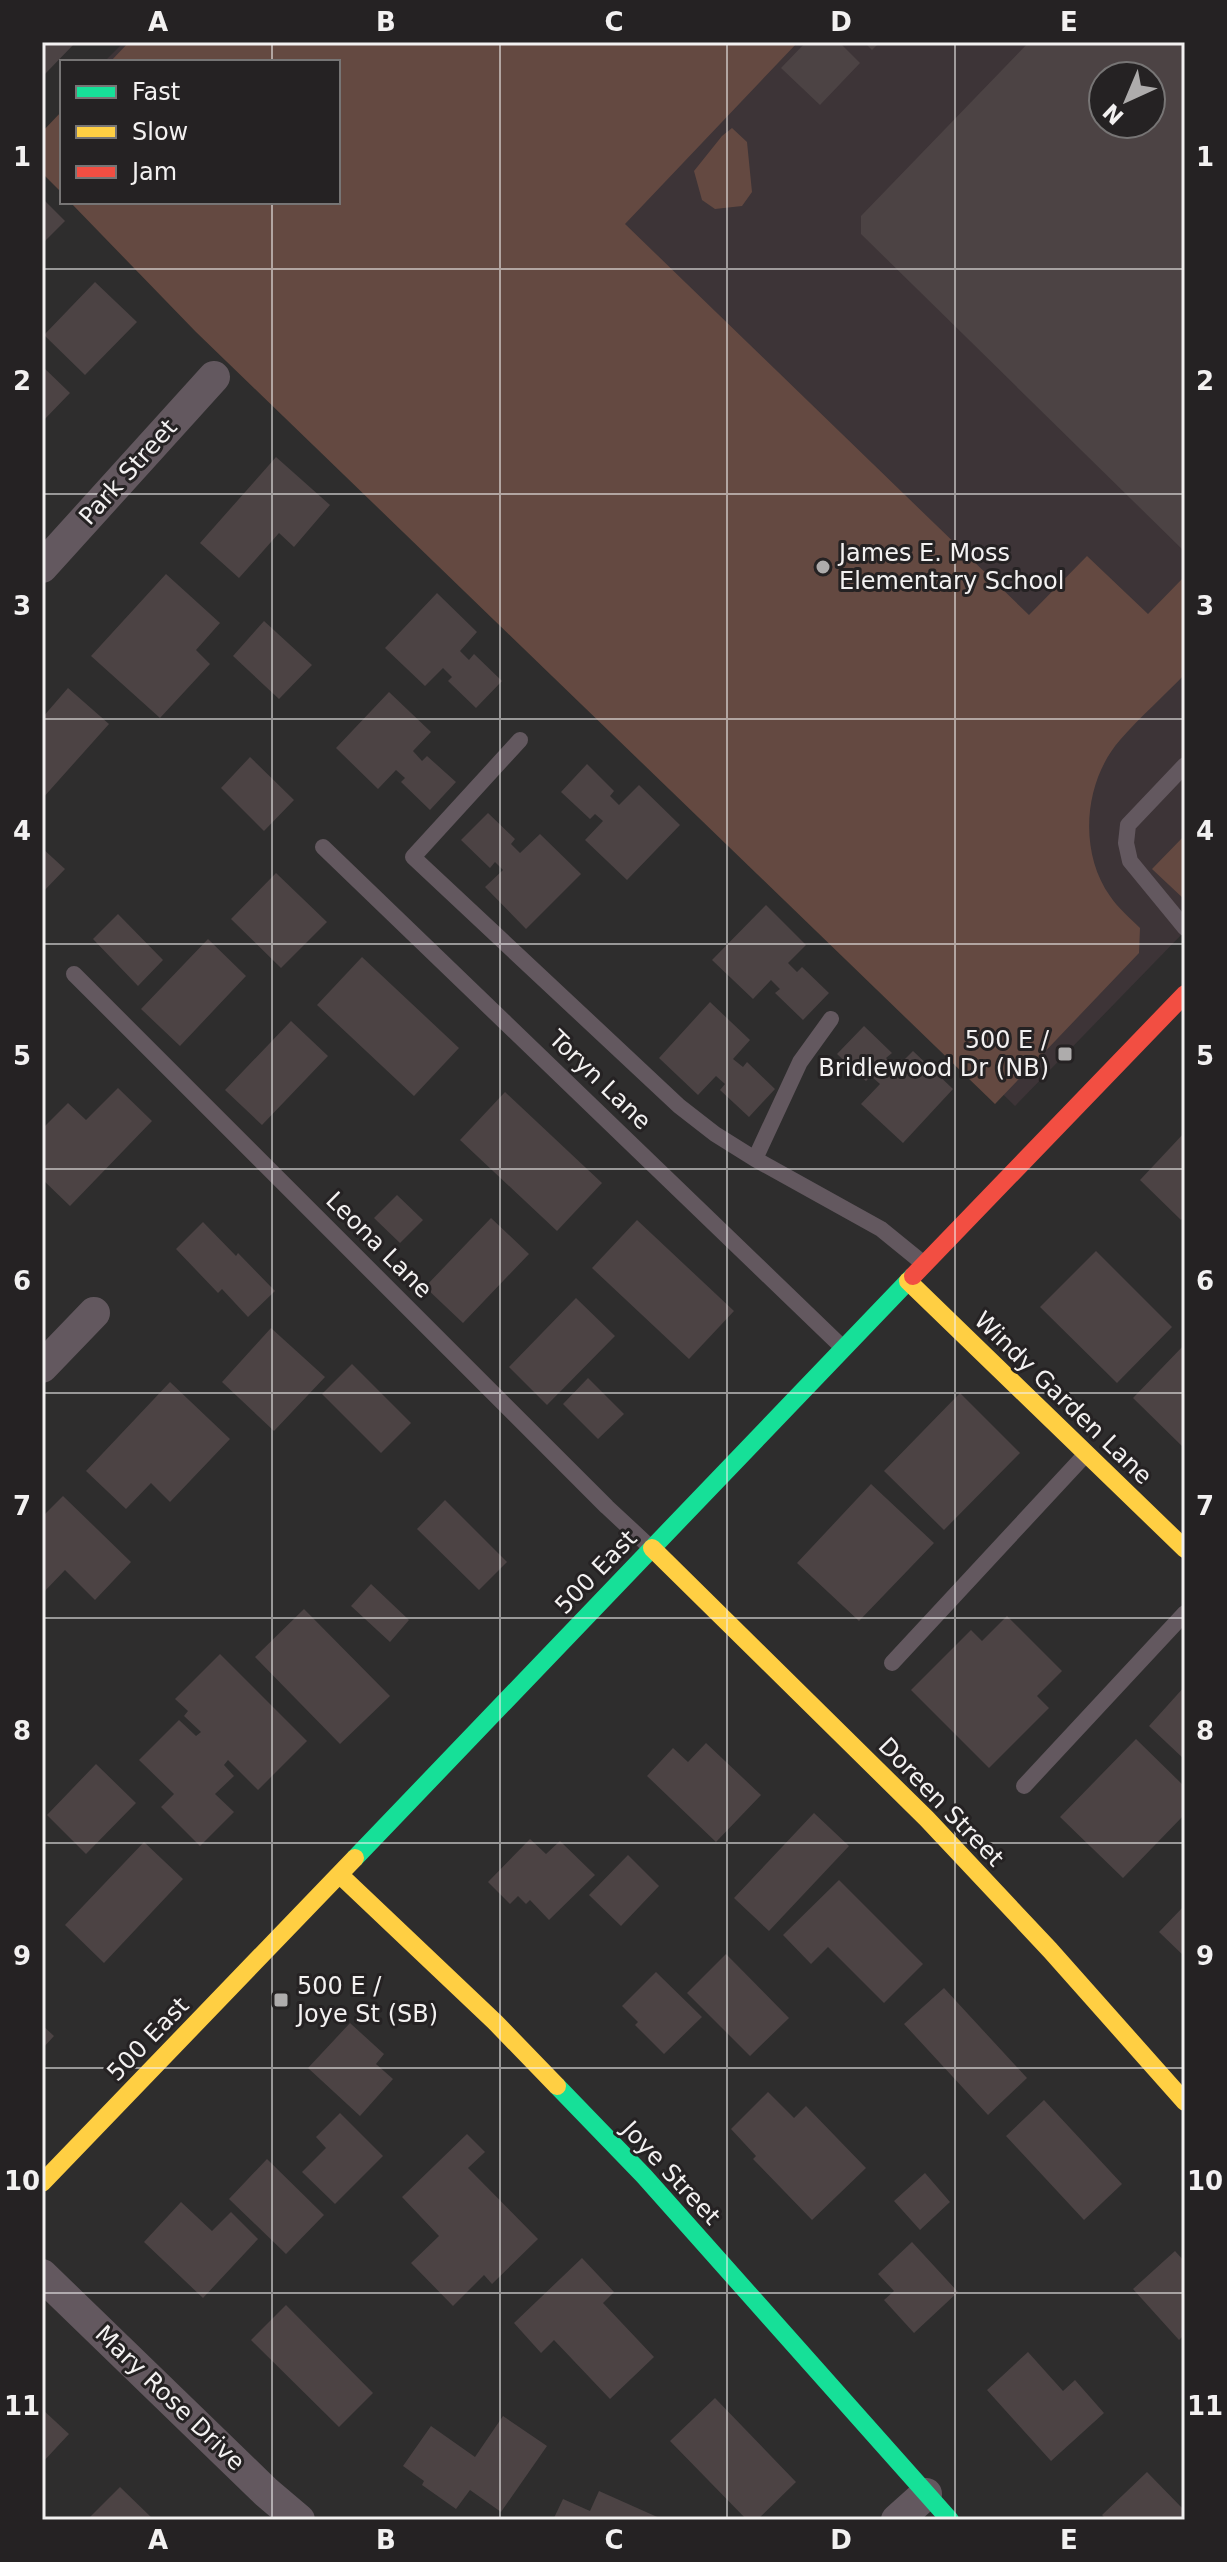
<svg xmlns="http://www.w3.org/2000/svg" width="1227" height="2562" viewBox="0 0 1227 2562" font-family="'DejaVu Sans',sans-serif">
  <rect width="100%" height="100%" fill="#2e2d2d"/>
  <path fill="#3d3437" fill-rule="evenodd" d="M 124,42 L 1185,42 L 1185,931 L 1015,1106 L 85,202 L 338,202 L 338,62 L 104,62 ZM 1103,76 L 1151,76 L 1151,124 L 1103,124 Z"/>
  <path fill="#644941" d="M 129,42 L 798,42 L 625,224 L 1029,615 L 1087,556 L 1148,614 L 1182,579 L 1185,582 L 1185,674 C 1164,696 1140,717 1120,740 C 1084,781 1078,851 1110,896 C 1118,908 1130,918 1140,928 L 1139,953 L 995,1104 L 196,332 L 70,202 L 338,202 L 338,62 L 110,62 Z
    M 62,111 L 62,193 L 42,173 L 42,132 Z
    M 732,128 L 747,142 L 752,192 L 742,206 L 715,209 L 702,200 L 694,171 L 722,136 Z
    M 1185,835 L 1185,900 L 1152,869 Z"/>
  <path fill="#4c4344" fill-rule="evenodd" d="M 42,42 L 76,42 L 45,74 L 42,70 Z
    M 806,42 L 839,42 L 860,63 L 820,105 L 781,68 Z
    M 864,42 L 880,42 L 872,50 Z
    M 1029,42 L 1185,42 L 1185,552 L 861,234 L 861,216 ZM 1103,76 L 1151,76 L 1151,124 L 1103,124 Z
    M 42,198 L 65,221 L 42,244 Z
    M 95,282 L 137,322 L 85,375 L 44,335 Z
    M 42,366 L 70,393 L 42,422 Z
    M 276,457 L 330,505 L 294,547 L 279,533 L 239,578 L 200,543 Z
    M 166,574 L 220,623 L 196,650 L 210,664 L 160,718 L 91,656 Z
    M 437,593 L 477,632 L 460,651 L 469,660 L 474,654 L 502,681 L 476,708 L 448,681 L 452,677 L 443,668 L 425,686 L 385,648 Z
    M 264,621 L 312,665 L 279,699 L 233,656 Z
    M 68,688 L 109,724 L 42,799 L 42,718 Z
    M 389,692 L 431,732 L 413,751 L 422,761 L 427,756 L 456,782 L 430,810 L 401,782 L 405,778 L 396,770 L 378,789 L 336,748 Z
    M 250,757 L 294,800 L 264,831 L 221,788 Z
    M 587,764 L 614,791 L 610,796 L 619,805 L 639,785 L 680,825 L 627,880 L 585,840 L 603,821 L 595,814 L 590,819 L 561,792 Z
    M 488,813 L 515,839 L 511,844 L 520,853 L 540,834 L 581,874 L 526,929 L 485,887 L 503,870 L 495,862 L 490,868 L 461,840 Z
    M 42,848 L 65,869 L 42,893 Z
    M 276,873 L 327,922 L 281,968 L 231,919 Z
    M 766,905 L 806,945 L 788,963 L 797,972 L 802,967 L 829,993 L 803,1020 L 775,993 L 780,989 L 771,980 L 753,999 L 712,960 Z
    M 118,914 L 163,960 L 138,986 L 93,939 Z
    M 208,939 L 246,976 L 180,1046 L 141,1009 Z
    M 362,957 L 459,1048 L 414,1096 L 317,1005 Z
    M 710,1002 L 750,1040 L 733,1059 L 743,1067 L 747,1062 L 775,1089 L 749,1117 L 720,1090 L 725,1084 L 716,1076 L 698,1095 L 659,1058 Z
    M 291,1021 L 328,1056 L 262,1125 L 225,1090 Z
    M 864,1026 L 892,1053 L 886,1058 L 896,1068 L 913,1051 L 953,1089 L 903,1143 L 861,1104 L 880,1084 L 871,1076 L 866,1081 L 837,1054 Z
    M 118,1088 L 152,1121 L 70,1206 L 42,1179 L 42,1129 L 68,1103 L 86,1120 Z
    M 505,1092 L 602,1183 L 557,1231 L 460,1140 Z
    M 1185,1132 L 1185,1215 L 1181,1220 L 1140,1180 Z
    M 397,1195 L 423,1220 L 400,1243 L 374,1218 Z
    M 491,1218 L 529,1254 L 463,1323 L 425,1287 Z
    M 637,1220 L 734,1311 L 689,1359 L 592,1268 Z
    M 203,1222 L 236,1256 L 238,1253 L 275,1291 L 248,1317 L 222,1289 L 218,1293 L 176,1249 Z
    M 1096,1251 L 1172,1327 L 1117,1383 L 1040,1307 Z
    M 576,1298 L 615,1336 L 547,1405 L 509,1367 Z
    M 271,1328 L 325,1377 L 274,1431 L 222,1382 Z
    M 1185,1344 L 1185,1449 L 1133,1398 Z
    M 352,1364 L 411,1423 L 381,1453 L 322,1394 Z
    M 588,1378 L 624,1414 L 598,1439 L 563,1404 Z
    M 170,1382 L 230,1439 L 170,1502 L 151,1483 L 126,1509 L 86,1471 Z
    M 960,1393 L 1020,1453 L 944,1530 L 884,1471 Z
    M 871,1484 L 934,1543 L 859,1621 L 797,1563 Z
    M 63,1496 L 131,1562 L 95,1600 L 65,1570 L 42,1594 L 42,1517 Z
    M 445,1500 L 507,1562 L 479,1590 L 417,1529 Z
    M 371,1584 L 409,1620 L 390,1642 L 351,1606 Z
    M 304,1609 L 390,1696 L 340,1744 L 255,1657 Z
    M 1007,1616 L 1062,1671 L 1037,1696 L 1049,1708 L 989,1768 L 911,1690 L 971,1630 L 982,1641 Z
    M 220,1654 L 307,1741 L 258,1790 L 228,1760 L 224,1765 L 234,1776 L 215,1794 L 234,1812 L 200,1846 L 161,1807 L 174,1794 L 139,1760 L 179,1720 L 196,1736 L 201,1732 L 184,1716 L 188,1711 L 175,1699 Z
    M 1185,1686 L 1185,1760 L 1149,1726 Z
    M 1136,1739 L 1185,1787 L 1185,1814 L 1123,1878 L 1060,1817 Z
    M 706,1743 L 761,1795 L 716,1842 L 647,1776 L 673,1748 L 688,1762 Z
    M 96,1764 L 136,1803 L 86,1854 L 47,1815 Z
    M 814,1813 L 849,1846 L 769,1931 L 734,1898 Z
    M 530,1839 L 546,1854 L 560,1841 L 595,1875 L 549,1920 L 530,1900 L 526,1904 L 518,1896 L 510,1904 L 488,1882 Z
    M 144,1842 L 183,1879 L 104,1963 L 65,1925 Z
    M 628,1855 L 659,1886 L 621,1926 L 589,1895 Z
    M 839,1880 L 923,1964 L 884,2003 L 828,1947 L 811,1964 L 783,1935 Z
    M 1185,1905 L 1185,1957 L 1159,1932 Z
    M 726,1954 L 789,2018 L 750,2056 L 687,1993 Z
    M 656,1972 L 702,2017 L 664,2054 L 635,2025 L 638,2022 L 622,2006 Z
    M 944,1988 L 1027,2078 L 988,2115 L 904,2024 Z
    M 350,2023 L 384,2054 L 376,2064 L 393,2079 L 360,2116 L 308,2068 Z
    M 42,2025 L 54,2036 L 42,2049 Z
    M 768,2092 L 794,2118 L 806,2106 L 866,2168 L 812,2220 L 753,2159 L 756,2156 L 731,2129 Z
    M 1044,2100 L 1122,2184 L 1084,2220 L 1006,2136 Z
    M 340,2113 L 383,2156 L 335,2204 L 302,2172 L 326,2148 L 316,2137 Z
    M 467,2134 L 485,2152 L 468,2168 L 538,2239 L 492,2284 L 484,2275 L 453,2306 L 411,2263 L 439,2236 L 402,2197 Z
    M 267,2159 L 324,2215 L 286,2254 L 229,2199 Z
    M 925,2173 L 950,2202 L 920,2230 L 894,2201 Z
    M 181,2202 L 212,2231 L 231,2212 L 258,2239 L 203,2298 L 144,2242 Z
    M 912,2242 L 958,2292 L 914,2333 L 884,2300 L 894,2291 L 878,2274 Z
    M 1175,2251 L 1185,2262 L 1185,2334 L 1179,2340 L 1133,2289 Z
    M 582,2258 L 614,2292 L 603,2303 L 654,2357 L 610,2399 L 554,2340 L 541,2353 L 514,2323 Z
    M 286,2305 L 373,2393 L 339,2427 L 251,2340 Z
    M 1028,2352 L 1063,2391 L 1075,2380 L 1104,2413 L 1051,2461 L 987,2390 Z
    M 715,2398 L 796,2482 L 757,2520 L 747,2520 L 670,2441 Z
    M 42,2409 L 69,2434 L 42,2463 Z
    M 503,2416 L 547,2446 L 501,2512 L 470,2490 L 456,2509 L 422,2485 L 424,2481 L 403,2466 L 431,2426 L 475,2457 Z
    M 1147,2472 L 1185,2511 L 1185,2520 L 1107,2520 L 1102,2515 Z
    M 120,2487 L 154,2520 L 87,2520 Z
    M 599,2491 L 664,2520 L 553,2520 L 563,2499 L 590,2511 Z"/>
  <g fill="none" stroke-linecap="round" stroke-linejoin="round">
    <path stroke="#63585f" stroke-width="16" d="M 520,740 L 413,857 L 679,1106 L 715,1134 L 755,1159 L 881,1229 L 924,1264
      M 1185,765 L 1128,825 L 1126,843 L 1130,861 L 1185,928
      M 323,847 L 842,1347
      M 74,974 L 607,1507 L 650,1547
      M 755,1159 L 800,1062 L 831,1019
      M 892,1663 L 1085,1455
      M 1024,1786 L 1185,1613"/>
    <path stroke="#63585f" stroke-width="32" d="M 42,567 L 214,377
      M 42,1367 L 94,1313
      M 42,2275 L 266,2492 L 299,2520
      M 897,2520 L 926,2494"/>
    <path stroke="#16e098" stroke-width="18" d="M 355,1858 L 913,1276
      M 557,2086 L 644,2176 L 950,2520"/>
    <path stroke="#ffcf43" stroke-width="18" d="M 908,1281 L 1185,1549
      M 652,1548 L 927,1819 L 1050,1950 L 1185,2102
      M 340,1875 L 495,2022 L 557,2086
      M 42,2183 L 355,1858"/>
    <path stroke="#f24e42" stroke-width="18" d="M 913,1276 L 1185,994"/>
  </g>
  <path fill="none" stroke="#f3f1f1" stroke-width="2" stroke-opacity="0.55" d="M 272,42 L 272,62M 500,42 L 500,2520M 727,42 L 727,2520M 955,42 L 955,2520M 272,202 L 272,2520M 42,269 L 1185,269M 42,494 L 1185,494M 42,719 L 1185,719M 42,944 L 1185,944M 42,1169 L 1185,1169M 42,1393 L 1185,1393M 42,1618 L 1185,1618M 42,1843 L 1185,1843M 42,2068 L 1185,2068M 42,2293 L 1185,2293"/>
  <g fill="#aeacac" stroke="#252223" stroke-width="3">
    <circle cx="823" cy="567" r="8"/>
    <rect x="1057" y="1046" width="16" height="16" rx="4"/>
    <rect x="273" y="1992" width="16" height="16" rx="4"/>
  </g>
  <g text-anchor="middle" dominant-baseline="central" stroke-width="6" stroke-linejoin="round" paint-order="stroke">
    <g font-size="24" fill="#f3f1f1" stroke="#252223">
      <text transform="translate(128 472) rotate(-48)">Park Street</text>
      <text transform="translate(600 1080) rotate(44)">Toryn Lane</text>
      <text transform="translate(379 1245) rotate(45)">Leona Lane</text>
      <text transform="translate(1063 1398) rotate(44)">Windy Garden Lane</text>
      <text transform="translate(596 1572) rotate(-46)">500 East</text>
      <text transform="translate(941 1802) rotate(46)">Doreen Street</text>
      <text transform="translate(148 2039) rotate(-46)">500 East</text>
      <text transform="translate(671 2173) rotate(47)">Joye Street</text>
      <text transform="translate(170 2398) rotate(44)">Mary Rose Drive</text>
    </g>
    <g font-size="24" fill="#f3f1f1" stroke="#252223" text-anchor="start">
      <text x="839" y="553">James E. Moss<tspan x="839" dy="28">Elementary School</tspan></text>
      <text x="1049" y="1040" text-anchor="end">500 E /<tspan x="1049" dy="28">Bridlewood Dr (NB)</tspan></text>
      <text x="297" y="1986">500 E /<tspan x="297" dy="28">Joye St (SB)</tspan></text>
    </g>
  </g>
  <rect width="1227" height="2562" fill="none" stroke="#252223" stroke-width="88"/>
  <rect x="60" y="60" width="280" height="144" fill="#252223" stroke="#777575" stroke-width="2"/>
  <rect x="76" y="86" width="40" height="12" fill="#16e098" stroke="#777575" stroke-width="2"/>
  <text x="132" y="100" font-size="24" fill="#f3f1f1">Fast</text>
  <rect x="76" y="126" width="40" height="12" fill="#ffcf43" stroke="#777575" stroke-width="2"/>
  <text x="132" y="140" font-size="24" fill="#f3f1f1">Slow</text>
  <rect x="76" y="166" width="40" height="12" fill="#f24e42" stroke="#777575" stroke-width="2"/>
  <text x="132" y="180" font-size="24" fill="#f3f1f1">Jam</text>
  <g transform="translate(1127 100) rotate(224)"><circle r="38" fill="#252223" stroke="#777575" stroke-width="2"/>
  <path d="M0-6L14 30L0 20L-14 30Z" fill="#aeacac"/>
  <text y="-12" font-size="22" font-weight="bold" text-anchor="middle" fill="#f3f1f1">N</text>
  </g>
  <rect x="44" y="44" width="1139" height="2474" fill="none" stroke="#f3f1f1" stroke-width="3"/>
  <g font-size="26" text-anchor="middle" font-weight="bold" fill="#f3f1f1">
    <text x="158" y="31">A</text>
    <text x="386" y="31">B</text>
    <text x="614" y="31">C</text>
    <text x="841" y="31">D</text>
    <text x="1069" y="31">E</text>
    <text x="22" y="166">1</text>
    <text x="1205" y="166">1</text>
    <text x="22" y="390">2</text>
    <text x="1205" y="390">2</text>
    <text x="22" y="615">3</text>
    <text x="1205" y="615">3</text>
    <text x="22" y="840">4</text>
    <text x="1205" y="840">4</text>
    <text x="22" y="1065">5</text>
    <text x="1205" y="1065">5</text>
    <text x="22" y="1290">6</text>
    <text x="1205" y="1290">6</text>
    <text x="22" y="1515">7</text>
    <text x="1205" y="1515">7</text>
    <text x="22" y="1740">8</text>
    <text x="1205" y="1740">8</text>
    <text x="22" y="1965">9</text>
    <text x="1205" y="1965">9</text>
    <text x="22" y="2190">10</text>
    <text x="1205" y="2190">10</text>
    <text x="22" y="2415">11</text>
    <text x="1205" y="2415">11</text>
    <text x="158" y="2549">A</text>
    <text x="386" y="2549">B</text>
    <text x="614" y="2549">C</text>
    <text x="841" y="2549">D</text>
    <text x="1069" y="2549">E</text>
  </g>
</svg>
